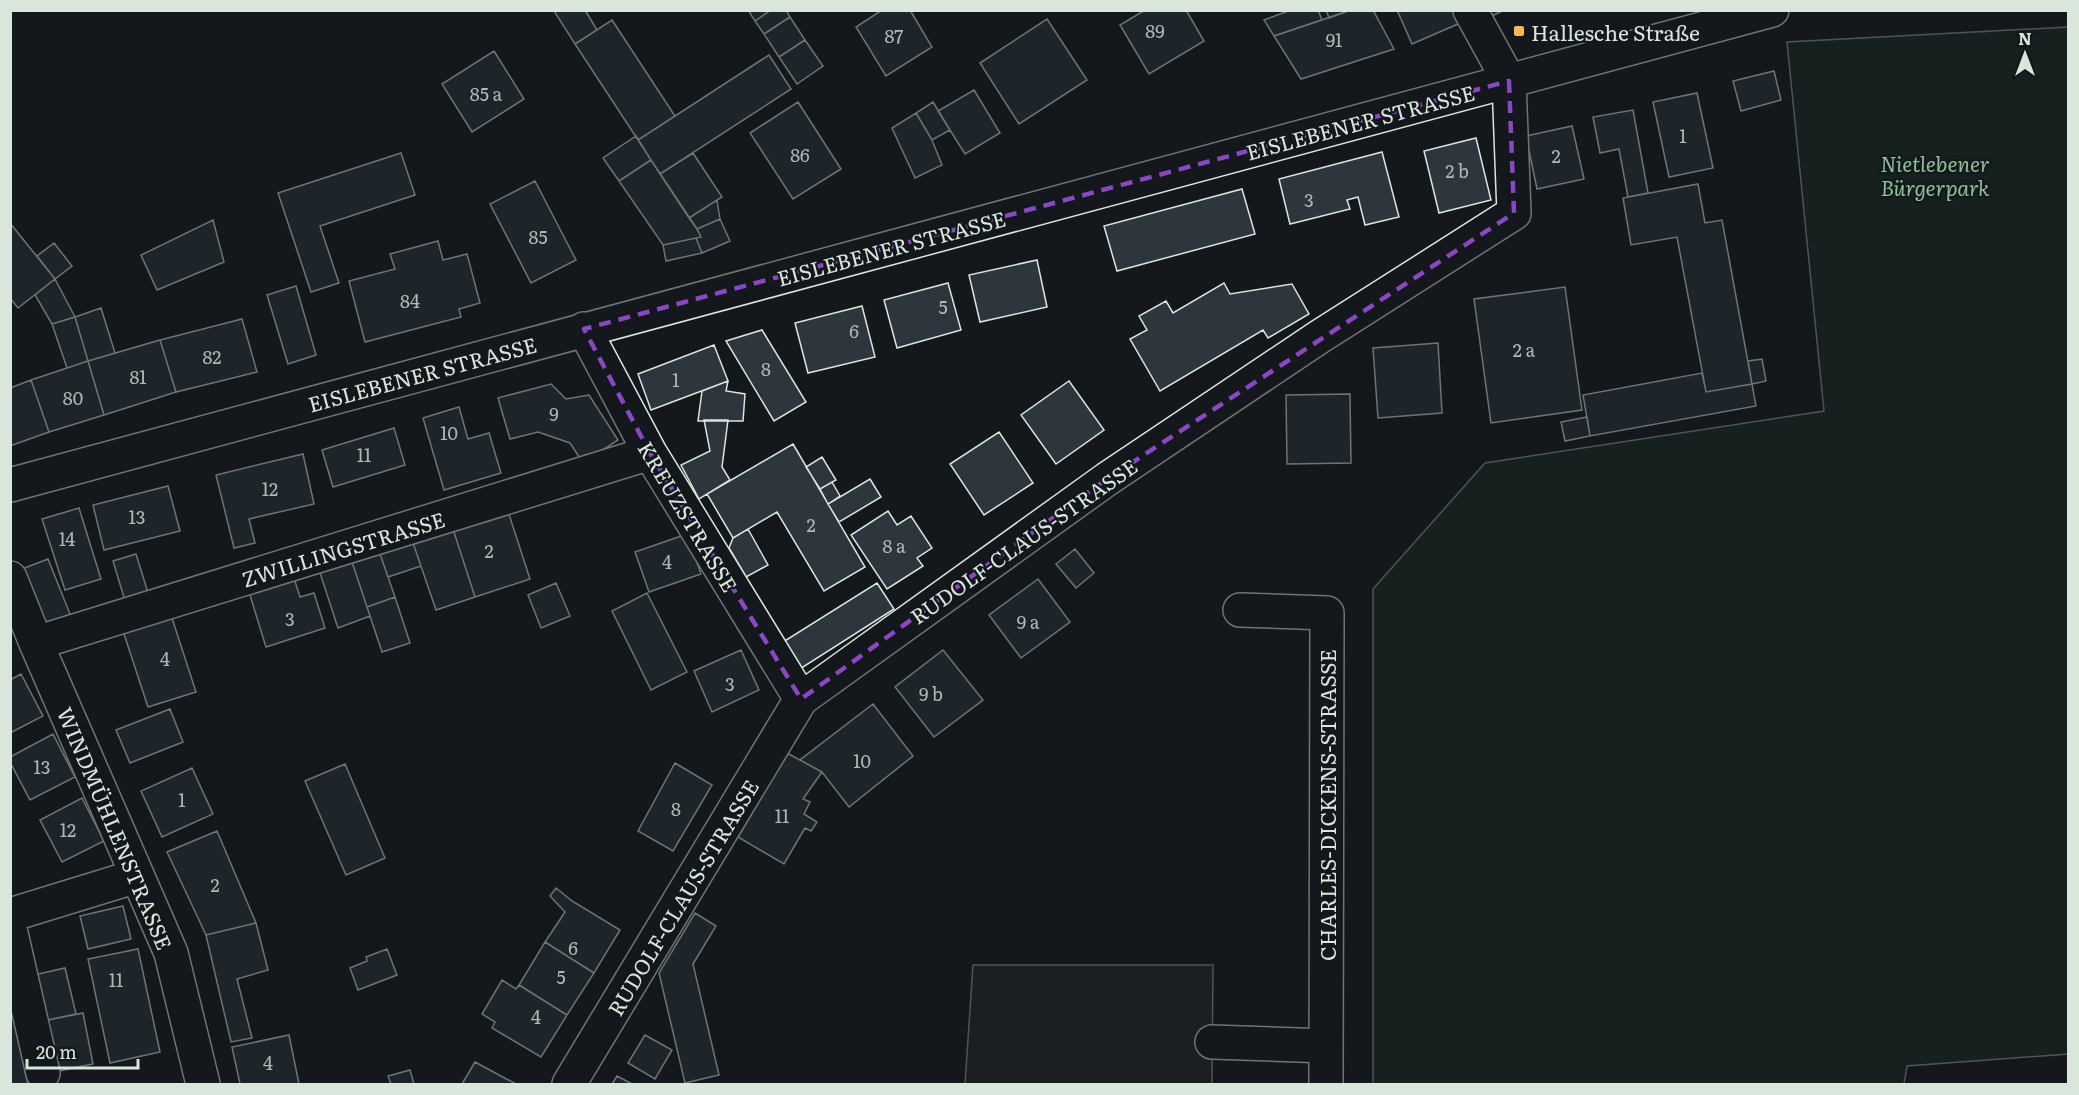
<svg xmlns="http://www.w3.org/2000/svg" width="2079" height="1095" viewBox="0 0 2079 1095" font-family="Literata,serif">
  <rect width="100%" height="100%" fill="#14181c"/>
  <path fill="#1a2d24" stroke="#939e99" stroke-width="1.5" d="M 2068,27 L 2068,1054 L 1907,1066 L 1904,1084 L 1373,1084 L 1373,589 L 1485,463 L 1824,411 L 1787,42 Z"/>
  <path fill="#24282b" stroke="#939e99" stroke-width="1.5" d="M 973,965 L 1213,965 L 1212,1084 L 965,1084 Z"/>
  <path fill="#2c363c" stroke="#d8e6dc" stroke-width="1.5" d="M 585,10 L 597,30 L 575,44 L 554,11 Z
    M 748,10 L 771,10 L 755,21 Z
    M 771,10 L 786,10 L 790,17 L 764,34 L 755,21 Z
    M 882,10 L 910,10 L 932,47 L 886,76 L 856,27 Z
    M 1145,10 L 1186,10 L 1204,41 L 1149,74 L 1120,25 Z
    M 1291,10 L 1318,10 L 1322,20 L 1274,36 L 1264,20 Z
    M 1326,10 L 1351,10 L 1329,18 Z
    M 1351,10 L 1373,10 L 1394,49 L 1301,79 L 1274,36 Z
    M 1397,10 L 1453,10 L 1458,24 L 1412,44 Z
    M 1486,10 L 1504,10 L 1490,17 Z
    M 790,17 L 805,40 L 779,57 L 764,34 Z
    M 1047,19 L 1087,80 L 1019,124 L 980,63 Z
    M 612,20 L 675,116 L 638,140 L 575,44 Z
    M 805,40 L 823,66 L 797,84 L 779,57 Z
    M 494,51 L 524,99 L 472,132 L 442,84 Z
    M 769,55 L 791,89 L 660,174 L 638,140 Z
    M 1774,71 L 1781,100 L 1741,111 L 1733,81 Z
    M 974,90 L 1000,133 L 965,154 L 938,111 Z
    M 1697,93 L 1713,168 L 1669,177 L 1653,102 Z
    M 798,102 L 841,169 L 793,199 L 750,133 Z
    M 933,102 L 950,130 L 932,140 L 916,113 Z
    M 1633,110 L 1648,193 L 1628,197 L 1619,149 L 1600,153 L 1593,117 Z
    M 916,113 L 932,140 L 942,165 L 915,178 L 892,128 Z
    M 1572,126 L 1584,179 L 1537,189 L 1526,136 Z
    M 636,136 L 651,160 L 619,181 L 603,158 Z
    M 1476,138 L 1491,200 L 1439,213 L 1424,151 Z
    M 1382,152 L 1399,217 L 1365,225 L 1358,197 L 1347,200 L 1350,209 L 1290,224 L 1279,179 Z
    M 401,153 L 415,195 L 320,226 L 339,283 L 311,292 L 278,193 Z
    M 693,153 L 722,197 L 689,218 L 660,174 Z
    M 651,160 L 697,229 L 701,237 L 663,245 L 619,181 Z
    M 535,181 L 576,260 L 531,283 L 490,204 Z
    M 1698,184 L 1705,223 L 1722,220 L 1752,384 L 1706,392 L 1677,237 L 1631,245 L 1623,198 Z
    M 1242,189 L 1255,234 L 1117,271 L 1104,226 Z
    M 717,200 L 720,219 L 697,229 L 689,218 Z
    M 720,219 L 730,241 L 702,253 L 696,238 L 701,237 L 697,229 Z
    M 213,220 L 224,262 L 157,290 L 141,255 Z
    M 10,223 L 55,279 L 18,308 L 10,298 Z
    M 696,238 L 702,253 L 666,261 L 663,245 Z
    M 438,241 L 443,260 L 467,254 L 480,303 L 459,309 L 461,317 L 365,342 L 349,281 L 395,269 L 390,254 Z
    M 54,243 L 72,266 L 55,279 L 37,256 Z
    M 1037,260 L 1047,307 L 980,322 L 969,275 Z
    M 55,279 L 75,317 L 52,324 L 35,295 Z
    M 948,283 L 961,330 L 897,348 L 884,300 Z
    M 1224,283 L 1230,294 L 1292,284 L 1309,314 L 1268,338 L 1263,330 L 1160,391 L 1130,339 L 1147,330 L 1139,316 L 1166,301 L 1173,313 Z
    M 296,286 L 316,355 L 288,364 L 267,295 Z
    M 1565,287 L 1582,410 L 1491,423 L 1474,299 Z
    M 862,306 L 875,357 L 808,373 L 795,323 Z
    M 101,308 L 115,353 L 88,361 L 75,317 Z
    M 75,317 L 88,361 L 67,368 L 52,324 Z
    M 242,319 L 257,372 L 176,392 L 160,340 Z
    M 762,330 L 806,402 L 774,421 L 726,341 Z
    M 160,340 L 176,392 L 104,415 L 88,361 Z
    M 1438,343 L 1442,413 L 1378,418 L 1373,348 Z
    M 714,345 L 728,381 L 651,410 L 638,374 Z
    M 1762,359 L 1766,381 L 1752,384 L 1748,361 Z
    M 88,361 L 104,415 L 49,432 L 31,380 Z
    M 1702,373 L 1706,392 L 1752,384 L 1756,406 L 1590,436 L 1583,395 Z
    M 31,380 L 49,432 L 10,446 L 10,388 Z
    M 728,381 L 726,391 L 745,394 L 743,421 L 698,421 L 702,391 Z
    M 1069,381 L 1104,430 L 1056,464 L 1021,415 Z
    M 551,384 L 566,399 L 589,395 L 618,440 L 583,463 L 570,443 L 538,432 L 510,439 L 498,398 Z
    M 1350,394 L 1351,463 L 1287,464 L 1286,395 Z
    M 459,407 L 468,439 L 489,433 L 501,473 L 444,490 L 423,418 Z
    M 1587,417 L 1590,436 L 1565,441 L 1561,422 Z
    M 704,420 L 728,420 L 722,467 L 730,480 L 699,499 L 681,465 L 710,451 Z
    M 394,428 L 405,465 L 333,487 L 322,450 Z
    M 999,432 L 1033,483 L 984,515 L 950,464 Z
    M 793,444 L 865,567 L 824,591 L 777,512 L 733,538 L 707,494 Z
    M 303,454 L 314,504 L 249,519 L 255,543 L 234,548 L 216,475 Z
    M 822,457 L 836,480 L 820,489 L 806,467 Z
    M 870,479 L 881,497 L 839,522 L 828,504 Z
    M 832,482 L 840,496 L 828,504 L 820,489 Z
    M 168,486 L 180,531 L 104,550 L 93,505 Z
    M 79,508 L 101,579 L 65,590 L 42,519 Z
    M 507,508 L 530,579 L 475,597 L 452,526 Z
    M 888,511 L 897,525 L 911,516 L 932,548 L 917,558 L 923,566 L 887,589 L 851,535 Z
    M 452,526 L 475,597 L 436,610 L 412,540 Z
    M 748,529 L 768,565 L 746,577 L 729,548 L 733,538 Z
    M 687,534 L 701,574 L 649,592 L 635,552 Z
    M 412,540 L 421,566 L 388,577 L 379,551 Z
    M 1075,549 L 1094,573 L 1076,588 L 1056,564 Z
    M 379,551 L 395,597 L 367,607 L 351,559 Z
    M 136,554 L 149,596 L 126,604 L 113,561 Z
    M 48,559 L 72,619 L 46,629 L 22,569 Z
    M 351,559 L 370,616 L 338,628 L 319,570 Z
    M 294,578 L 300,597 L 314,593 L 325,628 L 266,647 L 249,592 Z
    M 1038,579 L 1070,622 L 1021,658 L 989,615 Z
    M 556,583 L 570,616 L 541,628 L 528,595 Z
    M 877,583 L 894,609 L 800,669 L 783,642 Z
    M 647,593 L 687,672 L 651,690 L 612,611 Z
    M 395,597 L 410,643 L 382,652 L 367,607 Z
    M 171,615 L 196,692 L 148,707 L 123,631 Z
    M 741,650 L 759,690 L 712,712 L 694,671 Z
    M 943,650 L 983,700 L 934,737 L 895,687 Z
    M 21,674 L 43,716 L 10,733 L 10,680 Z
    M 873,704 L 913,756 L 849,807 L 822,772 L 800,760 Z
    M 170,709 L 183,742 L 130,763 L 116,730 Z
    M 53,734 L 75,777 L 30,800 L 10,762 L 10,757 Z
    M 787,753 L 822,772 L 803,799 L 810,802 L 804,814 L 817,822 L 811,831 L 805,828 L 784,864 L 738,837 Z
    M 675,763 L 712,785 L 673,851 L 638,831 Z
    M 345,764 L 385,858 L 346,875 L 305,781 Z
    M 192,768 L 213,814 L 162,837 L 141,791 Z
    M 82,798 L 104,841 L 62,862 L 40,820 Z
    M 217,831 L 256,923 L 206,935 L 167,852 Z
    M 556,888 L 572,901 L 620,930 L 594,973 L 545,942 L 565,912 L 550,896 Z
    M 123,906 L 131,939 L 88,949 L 80,916 Z
    M 695,913 L 716,926 L 693,964 L 719,1075 L 685,1083 L 659,973 Z
    M 256,923 L 268,970 L 237,979 L 252,1038 L 231,1042 L 206,935 Z
    M 545,942 L 594,973 L 567,1015 L 519,985 Z
    M 138,949 L 160,1052 L 110,1063 L 88,959 Z
    M 387,949 L 397,975 L 358,990 L 350,968 L 367,961 L 366,957 Z
    M 65,968 L 76,1014 L 43,1021 L 34,975 Z
    M 502,980 L 516,989 L 519,985 L 567,1015 L 541,1057 L 492,1028 L 495,1022 L 482,1014 Z
    M 83,1013 L 93,1064 L 54,1072 L 43,1021 Z
    M 13,1016 L 28,1084 L 10,1084 L 10,1017 Z
    M 289,1035 L 299,1084 L 240,1084 L 232,1047 Z
    M 645,1035 L 672,1050 L 655,1079 L 628,1063 Z
    M 475,1062 L 516,1084 L 462,1084 Z
    M 410,1070 L 414,1084 L 391,1084 L 388,1076 Z
    M 617,1076 L 632,1084 L 612,1084 Z"/>
  <g fill="none" stroke-linecap="round" stroke-linejoin="round">
    <g stroke="#d8e6dc" stroke-width="36">
      <path id="minor" d="M 584,329 L 650,453 L 801,699
        M 10,485 L 1772,10
        M 10,578 L 36,643 L 171,953 L 203,1084
        M 1240,610 L 1327,613 L 1326,1084
        M 36,643 L 650,453
        M 10,915 L 137,876
        M 10,929 L 43,1073
        M 1212,1042 L 1326,1046
        M 569,1084 L 801,699 L 1107,479 L 1319,337 L 1514,213 L 1509,81 L 1470,10"/>
    </g>
    <use href="#minor" stroke="#14181c" stroke-width="33"/>
  </g>
  <path d="M0 0H2079V1095H0ZM 1509,81 L 1514,213 L 1107,479 L 801,699 L 650,453 L 584,329 Z" fill="#14181c" fill-opacity=".55" fill-rule="evenodd"/>
  <path fill="none" stroke="#8948c3" stroke-width="4.5" stroke-dasharray="12 8" stroke-linejoin="round" d="M 1509,81 L 1514,213 L 1107,479 L 801,699 L 650,453 L 584,329 Z"/>
  <rect fill="#ffb74d" stroke="#14181c" stroke-width="2" x="1513" y="25" width="12" height="12" rx="3"/>
  <g text-anchor="middle" dominant-baseline="central" stroke-width="4.5" stroke-linejoin="round" paint-order="stroke">
    <g font-size="18" fill="#adbab4">
      <text x="1155" y="30">89</text>
      <text x="894" y="35">87</text>
      <text x="1334" y="39">91</text>
      <text x="486" y="93">85 a</text>
      <text x="1683" y="135">1</text>
      <text x="800" y="154">86</text>
      <text x="1556" y="155">2</text>
      <text x="1457" y="170">2 b</text>
      <text x="1309" y="199">3</text>
      <text x="538" y="236">85</text>
      <text x="410" y="300">84</text>
      <text x="943" y="306">5</text>
      <text x="854" y="330">6</text>
      <text x="1524" y="349">2 a</text>
      <text x="212" y="356">82</text>
      <text x="766" y="368">8</text>
      <text x="138" y="376">81</text>
      <text x="676" y="379">1</text>
      <text x="73" y="397">80</text>
      <text x="554" y="413">9</text>
      <text x="449" y="432">10</text>
      <text x="364" y="454">11</text>
      <text x="270" y="488">12</text>
      <text x="137" y="516">13</text>
      <text x="811" y="524">2</text>
      <text x="67" y="538">14</text>
      <text x="894" y="545">8 a</text>
      <text x="489" y="550">2</text>
      <text x="667" y="561">4</text>
      <text x="290" y="618">3</text>
      <text x="1028" y="621">9 a</text>
      <text x="165" y="658">4</text>
      <text x="730" y="683">3</text>
      <text x="931" y="693">9 b</text>
      <text x="862" y="760">10</text>
      <text x="42" y="766">13</text>
      <text x="182" y="799">1</text>
      <text x="676" y="808">8</text>
      <text x="782" y="815">11</text>
      <text x="68" y="829">12</text>
      <text x="215" y="884">2</text>
      <text x="573" y="947">6</text>
      <text x="561" y="976">5</text>
      <text x="116" y="979">11</text>
      <text x="536" y="1016">4</text>
      <text x="268" y="1062">4</text>
    </g>
    <g font-size="21" fill="#d8e6dc" stroke="#14181c" text-anchor="start">
      <text x="1531" y="31">Hallesche Straße</text>
    </g>
    <g font-size="21" fill="#d8e6dc" stroke="#14181c">
      <text transform="translate(1360 121) rotate(-15)">EISLEBENER STRASSE</text>
      <text transform="translate(891 247) rotate(-15)">EISLEBENER STRASSE</text>
      <text transform="translate(422 373) rotate(-15)">EISLEBENER STRASSE</text>
      <text transform="translate(689 516) rotate(59)">KREUZSTRASSE</text>
      <text transform="translate(1023 540) rotate(-35)">RUDOLF-CLAUS-STRASSE</text>
      <text transform="translate(343 548) rotate(-17)">ZWILLINGSTRASSE</text>
      <text transform="translate(1326 805) rotate(-90)">CHARLES-DICKENS-STRASSE</text>
      <text transform="translate(116 828) rotate(67)">WINDMÜHLENSTRASSE</text>
      <text transform="translate(682 897) rotate(-59)">RUDOLF-CLAUS-STRASSE</text>
    </g>
    <g font-size="21" font-style="italic" fill="#8ac095" stroke="#14181c">
      <text x="1935" y="162">Nietlebener<tspan x="1935" dy="24">Bürgerpark</tspan></text>
    </g>
  </g>
  <rect width="2079" height="1095" fill="none" stroke="#d8e6dc" stroke-width="24"/>
  <g transform="translate(2025 54)" stroke="#14181c" stroke-width="4.5" paint-order="stroke">
  <path d="M0-4.5L10 22L0 15L-10 22Z" fill="#d8e6dc"/>
  <text y="-9" font-size="16" font-weight="bold" text-anchor="middle" fill="#d8e6dc">N</text>
  </g>
  <path d="M27 1059v9h111v-9" fill="none" stroke="#d8e6dc" stroke-width="3"/>
  <text x="36" y="1059" font-size="18" fill="#d8e6dc" stroke="#14181c" stroke-width="4.5" paint-order="stroke">20 m</text>
</svg>
